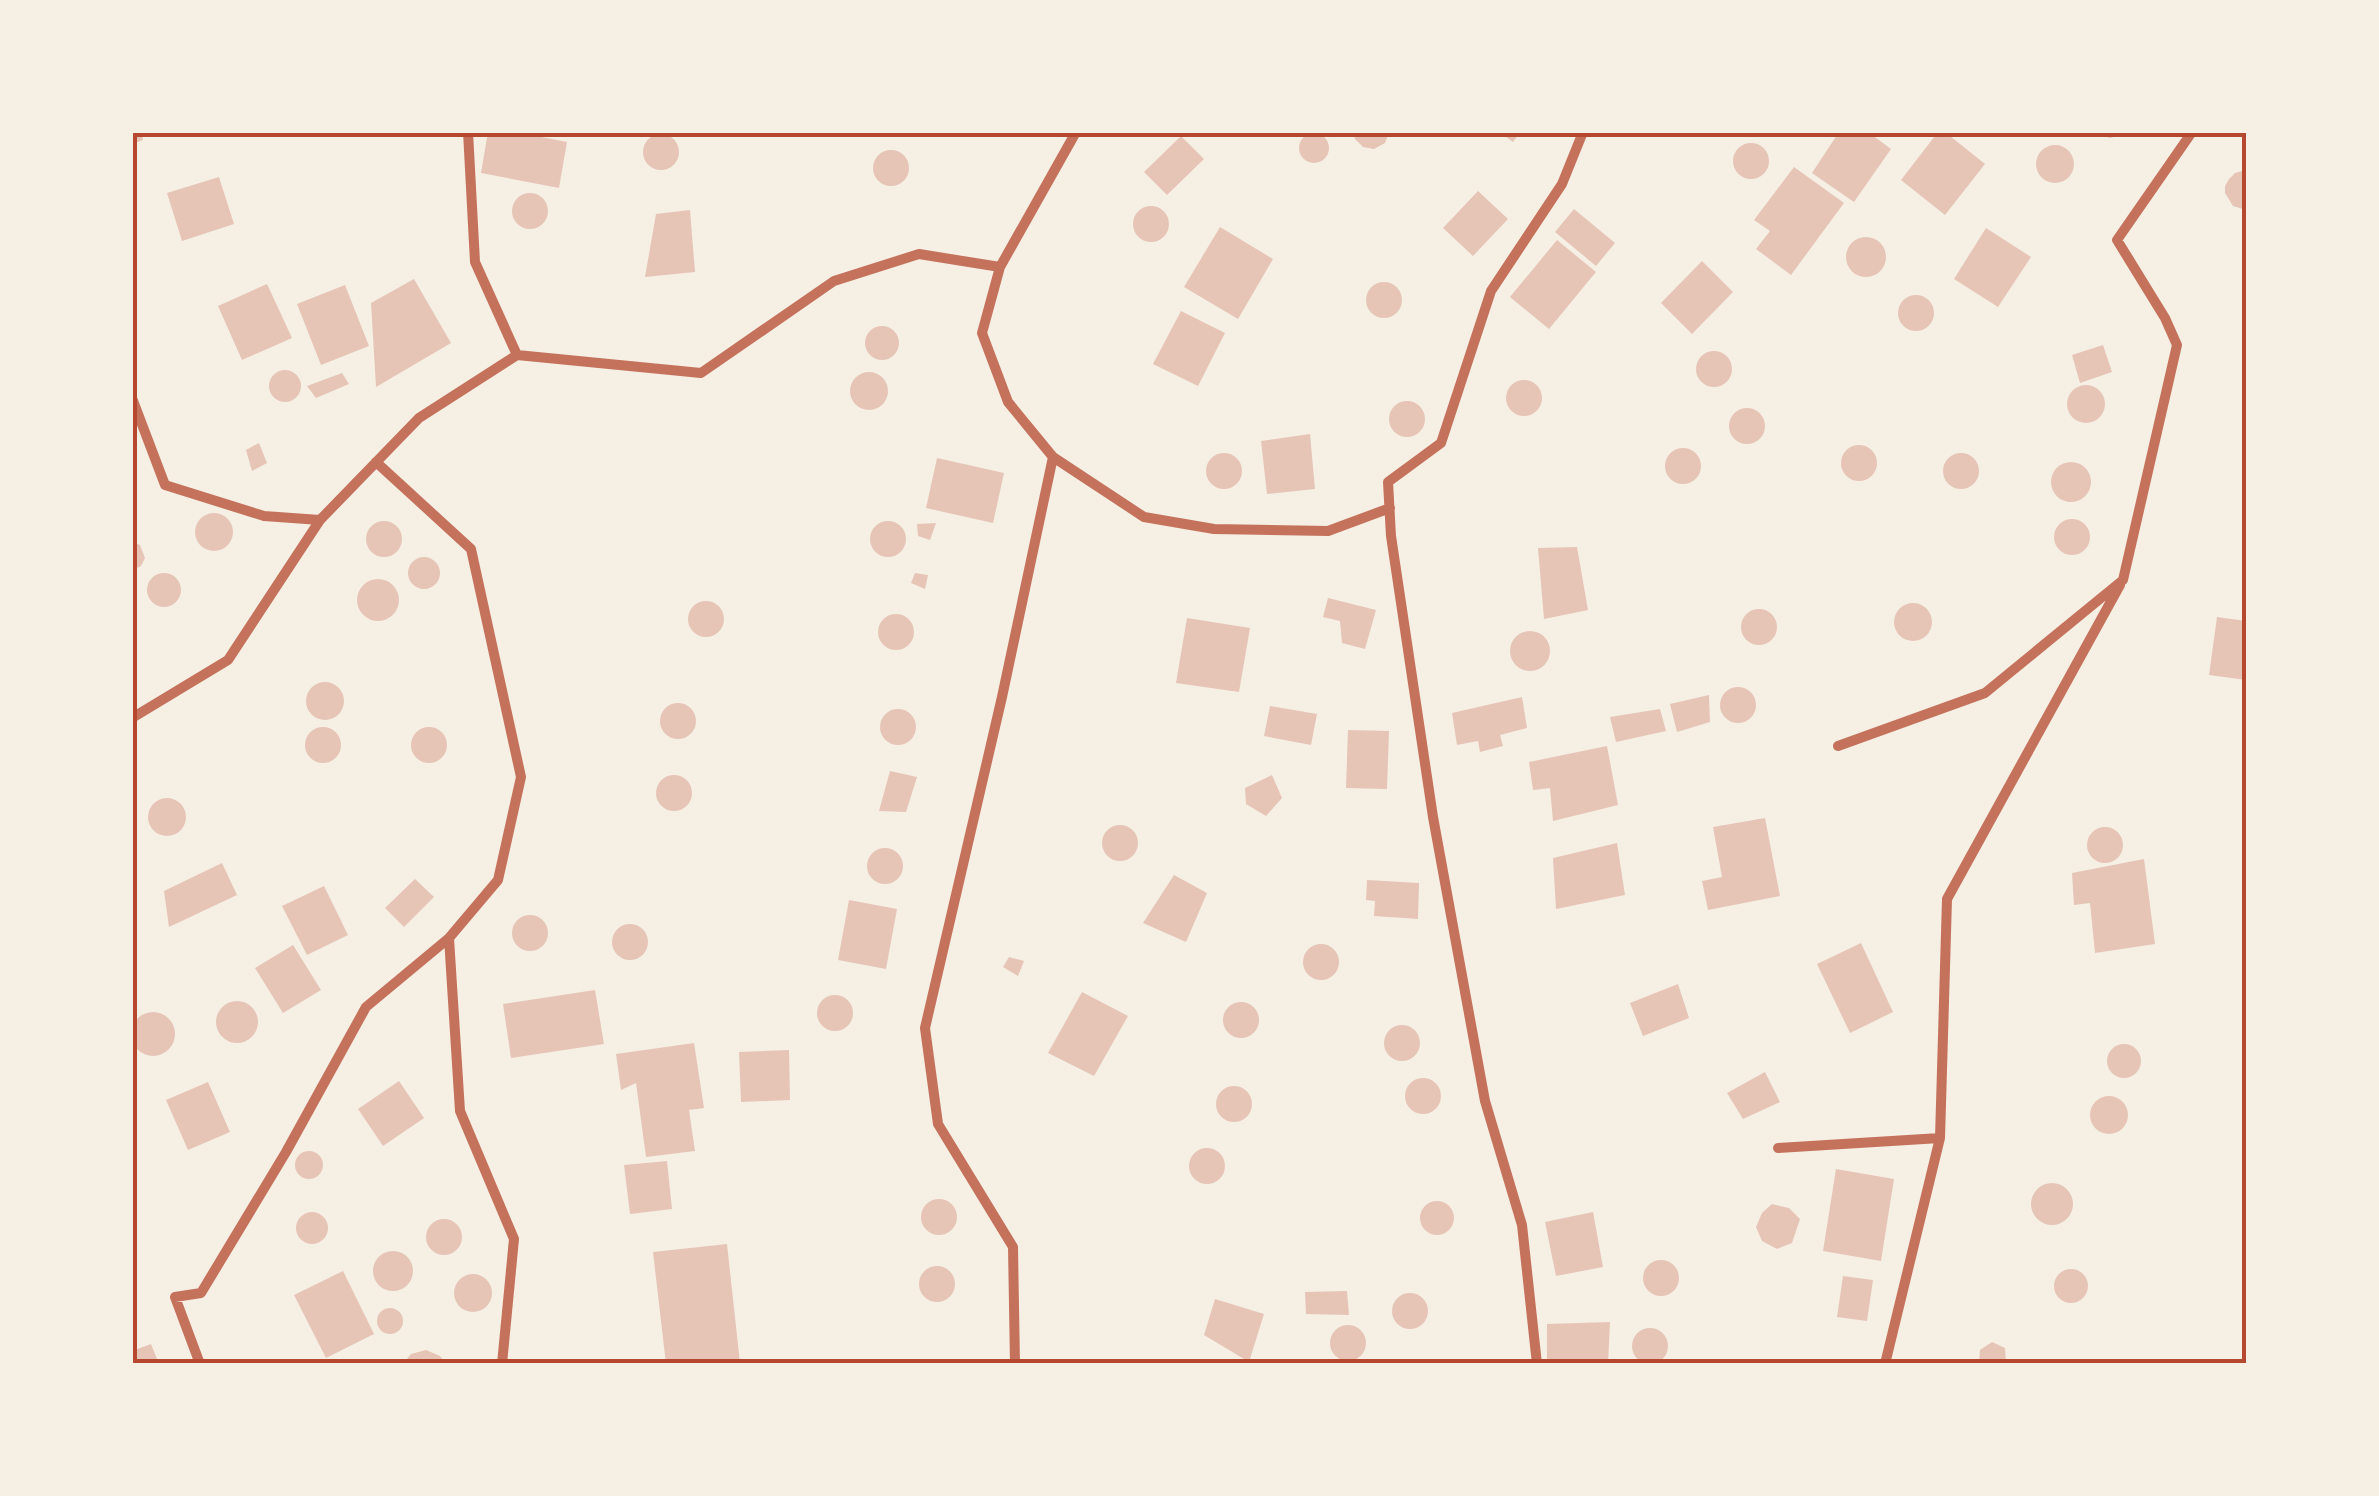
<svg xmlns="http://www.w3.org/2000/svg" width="2379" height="1496" viewBox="0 0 2379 1496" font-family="'Source Sans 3',sans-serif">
  <rect width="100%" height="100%" fill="#f6efe4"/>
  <path fill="#e6c5b7" d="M 132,132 L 141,132 L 143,140 L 132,144 Z
    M 488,132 L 516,132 L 567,142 L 559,188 L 481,173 Z
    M 1353,132 L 1389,132 L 1385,143 L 1374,149 L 1363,147 L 1355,139 Z
    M 1499,132 L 1520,132 L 1513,142 Z
    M 1839,132 L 1868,132 L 1891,149 L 1854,202 L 1812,173 Z
    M 1938,132 L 1945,132 L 1985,164 L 1945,215 L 1901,180 Z
    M 2092,132 L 2124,132 L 2124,134 L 2110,138 Z
    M1299 148a15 15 0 1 1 30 0a15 15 0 1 1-30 0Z
    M643 152a18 18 0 1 1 36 0a18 18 0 1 1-36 0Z
    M 1181,136 L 1204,159 L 1167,195 L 1144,172 Z
    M1733 161a18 18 0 1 1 36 0a18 18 0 1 1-36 0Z
    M2036 164a19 19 0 1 1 38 0a19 19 0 1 1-38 0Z
    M873 168a18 18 0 1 1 36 0a18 18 0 1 1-36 0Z
    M 1794,167 L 1844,203 L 1791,275 L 1756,249 L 1770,231 L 1754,220 Z
    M 2242,171 L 2246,171 L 2246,210 L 2233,206 L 2225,193 L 2225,186 L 2229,179 L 2235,173 Z
    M 219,177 L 234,224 L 182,241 L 167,193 Z
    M 1478,191 L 1508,219 L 1473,256 L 1443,228 Z
    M512 211a18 18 0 1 1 36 0a18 18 0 1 1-36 0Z
    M1133 224a18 18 0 1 1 36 0a18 18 0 1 1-36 0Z
    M 1574,209 L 1615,243 L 1596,266 L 1555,232 Z
    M 690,210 L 695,272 L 645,277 L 656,214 Z
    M 1220,227 L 1273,259 L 1238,319 L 1184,287 Z
    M 1986,228 L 2031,257 L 1998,307 L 1954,279 Z
    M1846 257a20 20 0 1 1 40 0a20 20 0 1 1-40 0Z
    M 1557,240 L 1596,272 L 1549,329 L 1510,297 Z
    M 1702,261 L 1733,292 L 1692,334 L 1661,303 Z
    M 414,279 L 451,343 L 376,387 L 371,303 Z
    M1366 300a18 18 0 1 1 36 0a18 18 0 1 1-36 0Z
    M 267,284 L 292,338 L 242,360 L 218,306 Z
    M 345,285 L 369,346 L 321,365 L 297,304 Z
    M1898 313a18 18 0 1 1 36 0a18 18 0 1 1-36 0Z
    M 1181,311 L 1225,333 L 1198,386 L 1153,364 Z
    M865 343a17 17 0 1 1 34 0a17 17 0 1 1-34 0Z
    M 2103,345 L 2112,372 L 2080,383 L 2072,355 Z
    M1696 369a18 18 0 1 1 36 0a18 18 0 1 1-36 0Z
    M269 386a16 16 0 1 1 32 0a16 16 0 1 1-32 0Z
    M850 391a19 19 0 1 1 38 0a19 19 0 1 1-38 0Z
    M 342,373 L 349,384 L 316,398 L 307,386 Z
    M1506 398a18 18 0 1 1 36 0a18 18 0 1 1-36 0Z
    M2067 404a19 19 0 1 1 38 0a19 19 0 1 1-38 0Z
    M1389 419a18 18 0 1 1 36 0a18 18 0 1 1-36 0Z
    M1729 426a18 18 0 1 1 36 0a18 18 0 1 1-36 0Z
    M 1310,434 L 1315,489 L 1267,494 L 1261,441 Z
    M 259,443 L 267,463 L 252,471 L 246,450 Z
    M1841 463a18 18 0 1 1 36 0a18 18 0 1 1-36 0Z
    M1665 466a18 18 0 1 1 36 0a18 18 0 1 1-36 0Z
    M1206 471a18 18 0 1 1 36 0a18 18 0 1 1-36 0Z
    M1943 471a18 18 0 1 1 36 0a18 18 0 1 1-36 0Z
    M 937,458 L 1004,473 L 993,523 L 926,508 Z
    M2051 482a20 20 0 1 1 40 0a20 20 0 1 1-40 0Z
    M195 532a19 19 0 1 1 38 0a19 19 0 1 1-38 0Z
    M2054 537a18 18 0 1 1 36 0a18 18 0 1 1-36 0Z
    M870 539a18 18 0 1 1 36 0a18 18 0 1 1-36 0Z
    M366 539a18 18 0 1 1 36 0a18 18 0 1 1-36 0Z
    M 936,523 L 930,540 L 918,536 L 917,524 Z
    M 132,542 L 140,545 L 145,558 L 141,566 L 132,570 Z
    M 1577,547 L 1588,610 L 1544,619 L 1538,548 Z
    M408 573a16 16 0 1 1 32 0a16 16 0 1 1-32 0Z
    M 915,573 L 928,575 L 925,589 L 911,583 Z
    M147 590a17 17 0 1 1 34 0a17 17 0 1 1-34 0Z
    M357 600a21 21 0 1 1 42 0a21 21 0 1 1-42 0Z
    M 1328,598 L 1376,610 L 1365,649 L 1342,643 L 1340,621 L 1323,617 Z
    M688 619a18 18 0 1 1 36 0a18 18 0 1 1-36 0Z
    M1894 622a19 19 0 1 1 38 0a19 19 0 1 1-38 0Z
    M1741 627a18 18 0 1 1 36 0a18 18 0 1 1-36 0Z
    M878 632a18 18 0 1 1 36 0a18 18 0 1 1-36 0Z
    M 2217,617 L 2246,621 L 2246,680 L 2209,675 Z
    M 1187,618 L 1250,628 L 1239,692 L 1176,683 Z
    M1510 651a20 20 0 1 1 40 0a20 20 0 1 1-40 0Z
    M306 701a19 19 0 1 1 38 0a19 19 0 1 1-38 0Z
    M1720 705a18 18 0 1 1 36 0a18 18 0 1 1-36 0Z
    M 1709,695 L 1710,722 L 1677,732 L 1670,704 Z
    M 1522,697 L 1527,728 L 1500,735 L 1503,746 L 1480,752 L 1478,741 L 1457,745 L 1452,713 Z
    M660 721a18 18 0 1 1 36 0a18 18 0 1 1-36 0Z
    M 1270,706 L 1317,714 L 1311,745 L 1264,736 Z
    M880 727a18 18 0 1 1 36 0a18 18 0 1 1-36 0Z
    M 1660,709 L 1666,731 L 1616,742 L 1610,717 Z
    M411 745a18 18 0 1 1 36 0a18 18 0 1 1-36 0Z
    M305 745a18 18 0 1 1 36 0a18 18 0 1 1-36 0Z
    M 1348,730 L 1389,731 L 1387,789 L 1346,788 Z
    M 1607,746 L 1618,805 L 1553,821 L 1550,788 L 1533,790 L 1529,762 Z
    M 890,771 L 917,777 L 906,812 L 879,811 Z
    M656 793a18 18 0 1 1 36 0a18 18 0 1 1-36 0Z
    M 1272,775 L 1282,798 L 1266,816 L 1246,804 L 1245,788 Z
    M148 817a19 19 0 1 1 38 0a19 19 0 1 1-38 0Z
    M 2244,807 L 2246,807 L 2246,834 L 2242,834 Z
    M 1765,818 L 1780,896 L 1708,910 L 1702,881 L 1722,877 L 1713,827 Z
    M1102 843a18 18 0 1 1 36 0a18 18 0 1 1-36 0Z
    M2087 845a18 18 0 1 1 36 0a18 18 0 1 1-36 0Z
    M 1617,843 L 1625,895 L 1556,909 L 1553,858 Z
    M867 866a18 18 0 1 1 36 0a18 18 0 1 1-36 0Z
    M 2144,859 L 2155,944 L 2095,953 L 2090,903 L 2074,905 L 2072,873 Z
    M 222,863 L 237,895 L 169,927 L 164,891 Z
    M 1174,875 L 1207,893 L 1186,942 L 1143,923 Z
    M 415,879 L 434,897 L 404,927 L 385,908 Z
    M 1367,880 L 1419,883 L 1418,919 L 1374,916 L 1375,901 L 1366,900 Z
    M 324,886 L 348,935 L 307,955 L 282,906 Z
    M 849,900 L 897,909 L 886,969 L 838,960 Z
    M512 933a18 18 0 1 1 36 0a18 18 0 1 1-36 0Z
    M612 942a18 18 0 1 1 36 0a18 18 0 1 1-36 0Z
    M 1861,943 L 1893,1012 L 1850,1033 L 1817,964 Z
    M1303 962a18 18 0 1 1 36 0a18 18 0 1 1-36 0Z
    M 293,945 L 321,990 L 283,1013 L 255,968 Z
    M 1009,957 L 1024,961 L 1018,976 L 1003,967 Z
    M 1678,984 L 1689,1018 L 1643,1036 L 1630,1003 Z
    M 595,990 L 604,1044 L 511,1058 L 503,1004 Z
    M 1082,992 L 1128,1016 L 1094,1076 L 1048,1053 Z
    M817 1013a18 18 0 1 1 36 0a18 18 0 1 1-36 0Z
    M216 1022a21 21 0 1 1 42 0a21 21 0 1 1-42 0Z
    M1223 1020a18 18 0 1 1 36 0a18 18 0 1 1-36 0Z
    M131 1034a22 22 0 1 1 44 0a22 22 0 1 1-44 0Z
    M1384 1043a18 18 0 1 1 36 0a18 18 0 1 1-36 0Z
    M 694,1043 L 704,1108 L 689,1110 L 695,1151 L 646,1157 L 636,1083 L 621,1090 L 616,1054 Z
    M2107 1061a17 17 0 1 1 34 0a17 17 0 1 1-34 0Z
    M 789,1050 L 790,1100 L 741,1102 L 739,1052 Z
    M 1765,1072 L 1780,1102 L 1743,1119 L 1727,1093 Z
    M1405 1096a18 18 0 1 1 36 0a18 18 0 1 1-36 0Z
    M 399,1081 L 424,1118 L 383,1146 L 358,1109 Z
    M 208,1082 L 230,1132 L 188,1150 L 166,1100 Z
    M1216 1104a18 18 0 1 1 36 0a18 18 0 1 1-36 0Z
    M2090 1115a19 19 0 1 1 38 0a19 19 0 1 1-38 0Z
    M1189 1166a18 18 0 1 1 36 0a18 18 0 1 1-36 0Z
    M295 1165a14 14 0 1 1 28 0a14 14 0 1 1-28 0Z
    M 667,1161 L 672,1209 L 630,1214 L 624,1165 Z
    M 1836,1169 L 1894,1179 L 1881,1261 L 1823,1251 Z
    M2031 1204a21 21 0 1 1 42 0a21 21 0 1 1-42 0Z
    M921 1217a18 18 0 1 1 36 0a18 18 0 1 1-36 0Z
    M1420 1218a17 17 0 1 1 34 0a17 17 0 1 1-34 0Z
    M 1772,1204 L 1789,1208 L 1800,1219 L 1792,1243 L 1777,1249 L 1762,1241 L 1756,1227 L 1762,1213 Z
    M 1593,1212 L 1603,1267 L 1556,1276 L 1545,1222 Z
    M296 1228a16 16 0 1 1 32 0a16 16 0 1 1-32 0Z
    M426 1237a18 18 0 1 1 36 0a18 18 0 1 1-36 0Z
    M 727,1244 L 740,1363 L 666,1364 L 653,1252 Z
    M373 1271a20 20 0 1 1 40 0a20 20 0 1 1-40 0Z
    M1643 1278a18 18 0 1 1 36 0a18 18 0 1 1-36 0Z
    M919 1284a18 18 0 1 1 36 0a18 18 0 1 1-36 0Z
    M2054 1286a17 17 0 1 1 34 0a17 17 0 1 1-34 0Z
    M 343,1271 L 374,1334 L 326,1358 L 294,1295 Z
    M454 1293a19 19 0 1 1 38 0a19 19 0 1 1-38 0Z
    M 1843,1276 L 1873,1280 L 1867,1321 L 1837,1317 Z
    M 1347,1291 L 1349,1315 L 1306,1314 L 1305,1292 Z
    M1392 1311a18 18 0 1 1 36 0a18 18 0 1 1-36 0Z
    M 1215,1299 L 1264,1314 L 1249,1362 L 1204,1335 Z
    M377 1321a13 13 0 1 1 26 0a13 13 0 1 1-26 0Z
    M 1610,1322 L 1608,1364 L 1547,1364 L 1547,1324 Z
    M1330 1343a18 18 0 1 1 36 0a18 18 0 1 1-36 0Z
    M1632 1346a18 18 0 1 1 36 0a18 18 0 1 1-36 0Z
    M 1992,1342 L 2005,1348 L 2006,1364 L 1979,1364 L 1980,1350 Z
    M 151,1344 L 159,1364 L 132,1364 L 132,1351 Z
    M 426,1350 L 440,1356 L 446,1364 L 403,1364 L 411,1354 Z"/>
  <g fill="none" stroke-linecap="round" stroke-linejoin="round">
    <path stroke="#c5725c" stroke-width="10" d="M 468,132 L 475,262 L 517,355
      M 1000,267 L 982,333 L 1008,402 L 1053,457 L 1144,517 L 1214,529 L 1328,531 L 1390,508
      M 132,398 L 165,485 L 264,516 L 320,520
      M 376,462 L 471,549 L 521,777 L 498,880 L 449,938 L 460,1111 L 514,1239 L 502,1364
      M 132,718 L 228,660 L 320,520 L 419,418 L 517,355 L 701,373 L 834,281 L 919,254 L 1000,267 L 1076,132
      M 1838,746 L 1985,693 L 2123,580 L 2177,345 L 2165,318 L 2117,240 L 2192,132
      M 1940,1138 L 1947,899 L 2120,585
      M 1778,1148 L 1940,1138 L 1885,1364
      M 200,1364 L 175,1297 L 201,1293 L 286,1152 L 366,1007 L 449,938
      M 1015,1364 L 1013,1247 L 938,1124 L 925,1028 L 1002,697 L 1053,457
      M 1537,1364 L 1522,1225 L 1485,1101 L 1433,817 L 1391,536 L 1388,482 L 1441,443 L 1491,291 L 1562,184 L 1583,132"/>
  </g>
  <rect width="2379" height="1496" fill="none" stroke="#f6efe4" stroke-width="270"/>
  <rect x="135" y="135" width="2109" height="1226" fill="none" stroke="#b5482f" stroke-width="4"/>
</svg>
